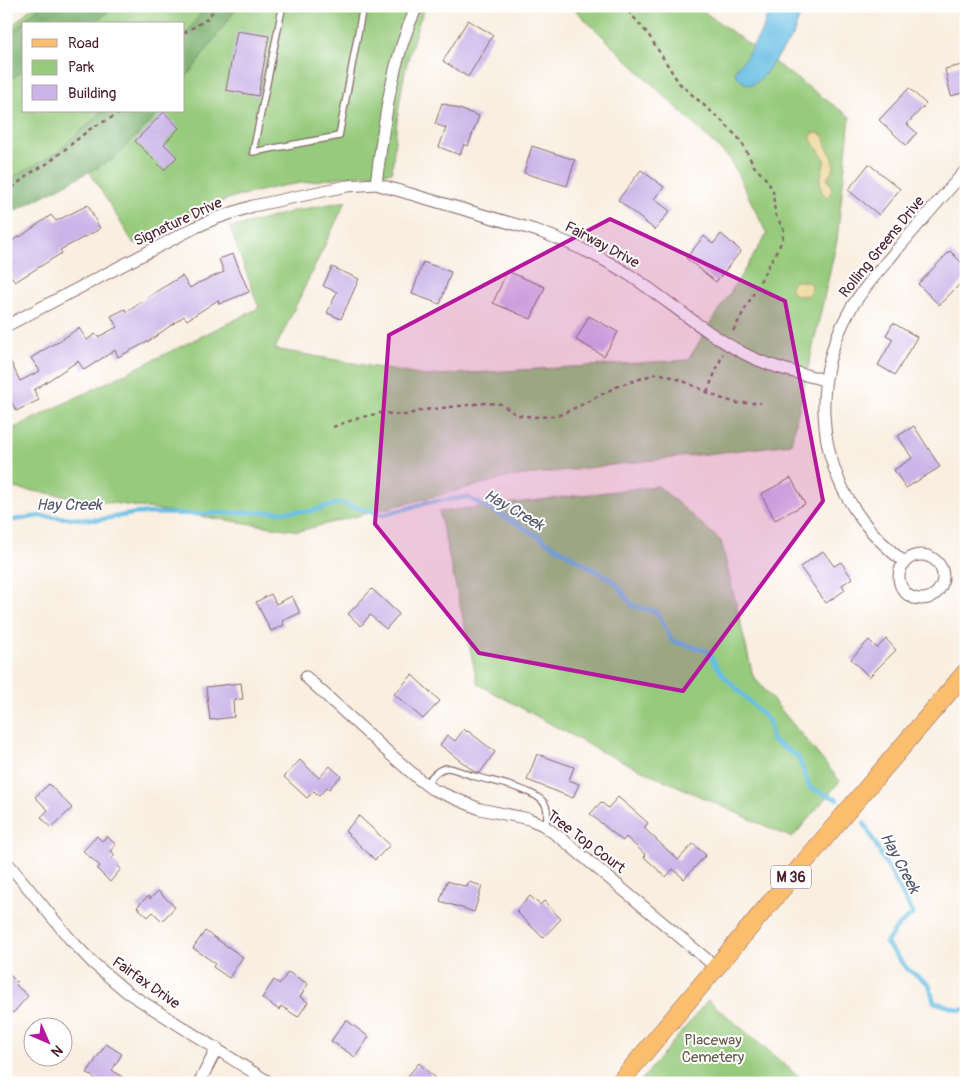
<svg xmlns="http://www.w3.org/2000/svg" width="972" height="1089" viewBox="0 0 972 1089" font-family="Pangolin,sans-serif">
  <rect width="100%" height="100%" fill="#fff"/>
  <filter id="ink" filterUnits="userSpaceOnUse"><feTurbulence type="fractalNoise" baseFrequency=".02" numOctaves="2"/><feDisplacementMap in="SourceGraphic" scale="10" xChannelSelector="R" yChannelSelector="G"/><feConvolveMatrix kernelMatrix="1 2 1 2 8 2 1 2 1" color-interpolation-filters="sRGB"/></filter>
  <filter id="wash" filterUnits="userSpaceOnUse"><feTurbulence type="fractalNoise" baseFrequency=".0096" numOctaves="4" result="noise"/><feDisplacementMap in="SourceGraphic" scale="20" xChannelSelector="R" yChannelSelector="G"/><feGaussianBlur stdDeviation="1.12" result="paint"/><feColorMatrix in="noise" values="0 0 0 0 0 0 0 0 0 0 0 0 0 0 0 0 0 1.4 0 .05"/><feComposite in="paint" operator="in"/></filter>
  <g filter="url(#wash)">
    <rect width="100%" height="100%" fill="#f9eee0"/>
    <path fill="#96ca7c" stroke="#707454" fill-rule="evenodd" d="M 33,6 L 426,6 C 421,15 418,25 415,35 C 400,80 396,126 392,172 L 341,177 L 281,186 L 230,198 L 178,221 L 134,244 L 87,168 L 6,212 L 6,32 ZM 24,24 L 184,24 L 184,111 L 24,111 Z
      M 571,6 L 696,6 L 850,117 L 837,240 L 791,444 L 509,477 L 299,531 L 6,487 L 6,432 L 259,308 L 230,228 L 263,220 L 293,211 L 346,201 L 275,349 L 424,376 L 688,360 L 767,234 L 730,159 Z
      M 658,486 L 721,541 L 753,676 L 840,781 L 792,838 L 600,751 L 478,684 L 439,512 Z
      M 708,1000 L 806,1083 L 639,1083 Z"/>
    <path fill="#78ae6c" stroke="#61664c" d="M 40,6 L 117,6 L 91,24 L 24,24 L 24,70 L 6,82 L 6,38 Z
      M 206,6 L 238,6 L 197,63 L 184,80 L 184,37 Z
      M 103,111 L 159,111 L 152,120 L 113,159 L 6,216 L 6,181 L 56,153 Z"/>
    <path fill="#eeda9e" stroke="#9c7c64" d="M 813,133 L 819,133 L 824,136 C 825,140 825,145 827,148 C 830,153 834,158 834,164 C 835,169 829,174 827,179 L 830,183 L 832,191 L 827,197 C 814,187 823,173 825,159 L 811,140 L 811,137 Z
      M 795,281 C 800,280 804,282 809,282 L 812,288 L 808,295 L 797,296 L 793,293 L 790,286 L 792,283 Z"/>
    <path fill="#66bee3" stroke="#586e87" d="M 769,6 L 803,6 L 793,36 L 764,75 L 756,83 L 750,85 L 745,83 L 739,79 L 735,73 L 737,67 L 745,59 L 763,29 Z"/>
    <g fill="none" stroke-linecap="round" stroke-linejoin="round">
      <path stroke="#66bee3" stroke-width="4.5" d="M 6,521 L 40,516 L 98,520 L 137,513 L 192,514 L 311,511 L 340,503 L 383,515 L 430,502 L 467,497 L 514,522 L 615,582 L 633,606 L 657,612 L 672,641 L 707,651 L 722,674 L 769,721 L 772,740 L 798,757 L 810,788 L 837,799
        M 864,823 L 913,914 L 898,926 L 886,943 L 907,969 L 929,984 L 934,1002 L 960,1010 L 966,1009"/>
    </g>
    <g id="blocks">
      <path fill="#cab4e8" d="M 468,20 L 493,35 L 468,77 L 443,61 Z
        M 237,31 L 269,36 L 258,96 L 226,90 Z
        M 966,64 L 966,92 L 951,96 L 945,69 Z
        M 909,88 L 926,104 L 907,124 L 917,133 L 906,145 L 879,120 Z
        M 442,103 L 479,116 L 468,146 L 464,144 L 460,155 L 439,147 L 446,128 L 435,124 Z
        M 164,112 L 179,128 L 164,144 L 177,157 L 164,170 L 135,141 Z
        M 532,146 L 575,160 L 567,186 L 524,173 Z
        M 869,164 L 900,189 L 879,215 L 848,190 Z
        M 641,170 L 664,187 L 654,199 L 670,211 L 655,230 L 618,200 Z
        M 88,205 L 100,229 L 60,250 L 62,253 L 15,282 L 6,269 L 6,244 L 20,236 L 20,237 L 51,215 L 56,221 Z
        M 721,234 L 741,251 L 716,282 L 686,258 L 704,236 L 713,244 Z
        M 950,251 L 966,267 L 966,278 L 939,305 L 918,284 Z
        M 233,254 L 249,292 L 219,304 L 218,300 L 187,320 L 184,316 L 149,341 L 118,357 L 115,350 L 84,370 L 78,361 L 34,390 L 39,400 L 16,411 L 6,390 L 6,352 L 20,381 L 40,371 L 31,358 L 55,343 L 55,344 L 79,328 L 87,340 L 95,334 L 98,337 L 117,327 L 111,316 L 125,309 L 127,312 L 157,291 L 182,276 L 190,288 L 198,283 L 224,272 L 219,259 Z
        M 423,262 L 451,272 L 440,304 L 412,294 Z
        M 332,267 L 359,279 L 341,319 L 327,313 L 337,292 L 323,286 Z
        M 507,271 L 545,287 L 531,319 L 493,303 Z
        M 589,316 L 618,332 L 604,356 L 576,340 Z
        M 893,323 L 917,337 L 895,375 L 878,365 L 893,339 L 886,335 Z
        M 914,426 L 940,467 L 906,488 L 894,470 L 912,458 L 898,436 Z
        M 791,478 L 805,504 L 775,520 L 761,494 Z
        M 823,551 L 834,566 L 841,562 L 852,578 L 842,585 L 845,590 L 826,603 L 800,567 Z
        M 372,589 L 399,614 L 386,629 L 370,615 L 361,626 L 348,614 Z
        M 271,594 L 276,604 L 292,596 L 300,613 L 282,621 L 284,625 L 271,631 L 256,602 Z
        M 886,639 L 896,650 L 869,677 L 851,659 L 869,640 L 877,648 Z
        M 412,675 L 440,701 L 423,719 L 394,694 Z
        M 241,683 L 243,699 L 233,700 L 234,717 L 210,720 L 206,687 Z
        M 464,729 L 467,732 L 468,731 L 495,752 L 480,773 L 475,772 L 440,745 L 447,735 L 455,741 Z
        M 537,754 L 574,767 L 569,780 L 579,784 L 573,798 L 527,780 Z
        M 300,760 L 319,778 L 330,766 L 341,776 L 329,789 L 327,787 L 319,796 L 314,791 L 307,798 L 284,777 Z
        M 49,784 L 72,808 L 51,828 L 41,817 L 48,810 L 35,797 Z
        M 618,797 L 648,823 L 644,828 L 678,860 L 693,844 L 706,855 L 684,879 L 673,869 L 666,877 L 644,857 L 646,855 L 626,837 L 623,841 L 590,814 L 601,802 L 608,808 Z
        M 359,816 L 390,845 L 375,860 L 345,831 Z
        M 97,836 L 102,841 L 107,836 L 116,845 L 111,851 L 115,855 L 111,859 L 121,869 L 110,882 L 97,869 L 100,866 L 83,851 Z
        M 447,881 L 467,887 L 469,882 L 482,886 L 474,912 L 440,901 Z
        M 158,891 L 175,907 L 162,921 L 153,912 L 148,917 L 137,907 L 148,896 L 150,899 Z
        M 530,896 L 540,905 L 544,901 L 561,919 L 543,938 L 516,911 Z
        M 205,931 L 243,957 L 229,978 L 213,967 L 215,963 L 193,948 Z
        M 6,971 L 18,983 L 16,985 L 28,996 L 13,1013 L 6,1007 Z
        M 288,972 L 308,984 L 300,997 L 308,1002 L 298,1017 L 281,1006 L 279,1010 L 262,998 L 274,980 L 280,984 Z
        M 346,1020 L 369,1037 L 355,1057 L 331,1041 Z
        M 106,1044 L 122,1054 L 112,1070 L 131,1083 L 101,1083 L 87,1073 Z
        M 419,1063 L 440,1083 L 402,1083 Z"/>
    </g>
  </g>
  <g filter="url(#ink)">
    <use href="#blocks" fill-opacity="0" stroke="#87676a" stroke-width="1"/>
    <g fill="none" stroke-linecap="round" stroke-linejoin="round">
      <g stroke="#87676a" stroke-width="8">
        <path id="lane" d="M 286,6 L 282,9 L 253,152 L 339,136 L 363,6
          M 425,784 C 431,778 438,768 447,768 C 454,768 466,774 473,776 C 490,781 536,789 545,804 C 549,811 547,819 545,826"/>
      </g>
      <g stroke="#87676a" stroke-width="13">
        <path id="street" d="M 376,184 C 384,123 391,62 417,6
          M 6,326 L 194,228 L 214,219 L 253,206 L 347,186 L 376,184 L 538,231 C 570,243 600,256 628,274 C 668,300 703,332 745,354 C 770,367 798,373 825,380
          M899 577a22 22 0 1 1 44 0a22 22 0 1 1-44 0Z
          M 905,563 C 889,550 874,536 862,520 C 815,457 812,377 850,310 C 862,289 879,271 894,253 C 918,225 942,197 966,170
          M 306,677 L 390,754 L 420,780 L 432,789 L 480,809 L 529,819 L 543,825 L 562,839 L 716,967
          M 6,861 L 70,939 L 93,963 L 127,992 L 270,1083
          M 199,1083 L 217,1048"/>
      </g>
      <g stroke="#87676a" stroke-width="19">
        <path id="primary" d="M 619,1083 L 844,815 L 966,672"/>
      </g>
      <path stroke="#87676a" stroke-width="2.5" stroke-dasharray="4 4" stroke-linecap="butt" d="M 622,6 L 631,14 L 648,34 L 679,83 L 724,123 L 741,141 L 754,166 L 767,180 L 773,191 L 775,214 L 784,230 L 782,241 L 732,333
        M 184,33 L 207,19 L 217,6
        M 6,193 L 29,174 L 48,163 L 90,129 L 124,111
        M 707,392 L 723,354
        M 333,427 L 358,418 L 380,413 L 406,415 L 424,410 L 485,403 L 501,404 L 517,415 L 534,417 L 557,416 L 579,406 L 618,386 L 658,373 L 681,380 L 720,398 L 737,403 L 761,403"/>
      <use href="#lane" stroke="#fff" stroke-width="5.5"/>
      <use href="#street" stroke="#fff" stroke-width="11"/>
      <use href="#primary" stroke="#fbbd6e" stroke-width="18"/>
    </g>
  </g>
  <path fill="#b5179e" fill-opacity="0.2" stroke="#b5179e" stroke-width="4" stroke-linejoin="round" d="M 610,219 L 785,301 L 823,501 L 683,691 L 479,653 L 375,524 L 389,335 Z"/>
  <g text-anchor="middle" dominant-baseline="central" stroke-width="4" stroke-linejoin="round" paint-order="stroke">
    <rect fill="#fff" stroke="#80626b" stroke-width="1" x="771" y="865.5" width="40" height="23" rx="4"/>
    <g font-size="14" font-weight="bold" fill="#4a1f2b">
      <text x="791" y="877">M 36</text>
    </g>
    <g font-size="15" fill="#4a1f2b" stroke="#fff">
      <text transform="translate(178 222) rotate(-25)">Signature Drive</text>
      <text transform="translate(602 245) rotate(28)">Fairway Drive</text>
      <text transform="translate(882 247) rotate(-51)">Rolling Greens Drive</text>
      <text transform="translate(586 842) rotate(37)">Tree Top Court</text>
      <text transform="translate(146 983) rotate(35)">Fairfax Drive</text>
    </g>
    <g font-size="15" fill="#655b47" stroke="#fff">
      <text x="713" y="1040">Placeway<tspan x="713" dy="17">Cemetery</tspan></text>
    </g>
    <g font-size="16" font-style="italic" fill="#54576b" stroke="#fff">
      <text x="69" y="505">Hay Creek</text>
      <text transform="translate(514 510) rotate(30)">Hay Creek</text>
      <text transform="translate(900 863) rotate(62)">Hay Creek</text>
    </g>
  </g>
  <rect width="972" height="1089" fill="none" stroke="#fff" stroke-width="25"/>
  <rect x="22" y="22" width="162" height="90" fill="#ffffff" stroke="#b7a5aa"/>
  <rect x="32" y="39" width="25" height="8" fill="#fbbd6e" stroke="#b7a5aa"/>
  <text x="68" y="48" font-size="15" fill="#4a1f2b">Road</text>
  <rect x="32" y="60" width="25" height="15" fill="#96ca7c" stroke="#b7a5aa"/>
  <text x="68" y="72" font-size="15" fill="#4a1f2b">Park</text>
  <rect x="32" y="85" width="25" height="15" fill="#cab4e8" stroke="#b7a5aa"/>
  <text x="68" y="98" font-size="15" fill="#4a1f2b">Building</text>
  <g transform="translate(48 1042) rotate(135)"><circle r="24" fill="#ffffff" stroke="#b7a5aa"/>
  <path d="M0-4L9 19L0 12L-9 19Z" fill="#b5179e"/>
  <text y="-8" font-size="14" font-weight="bold" text-anchor="middle" fill="#4a1f2b">N</text>
  </g>
</svg>
